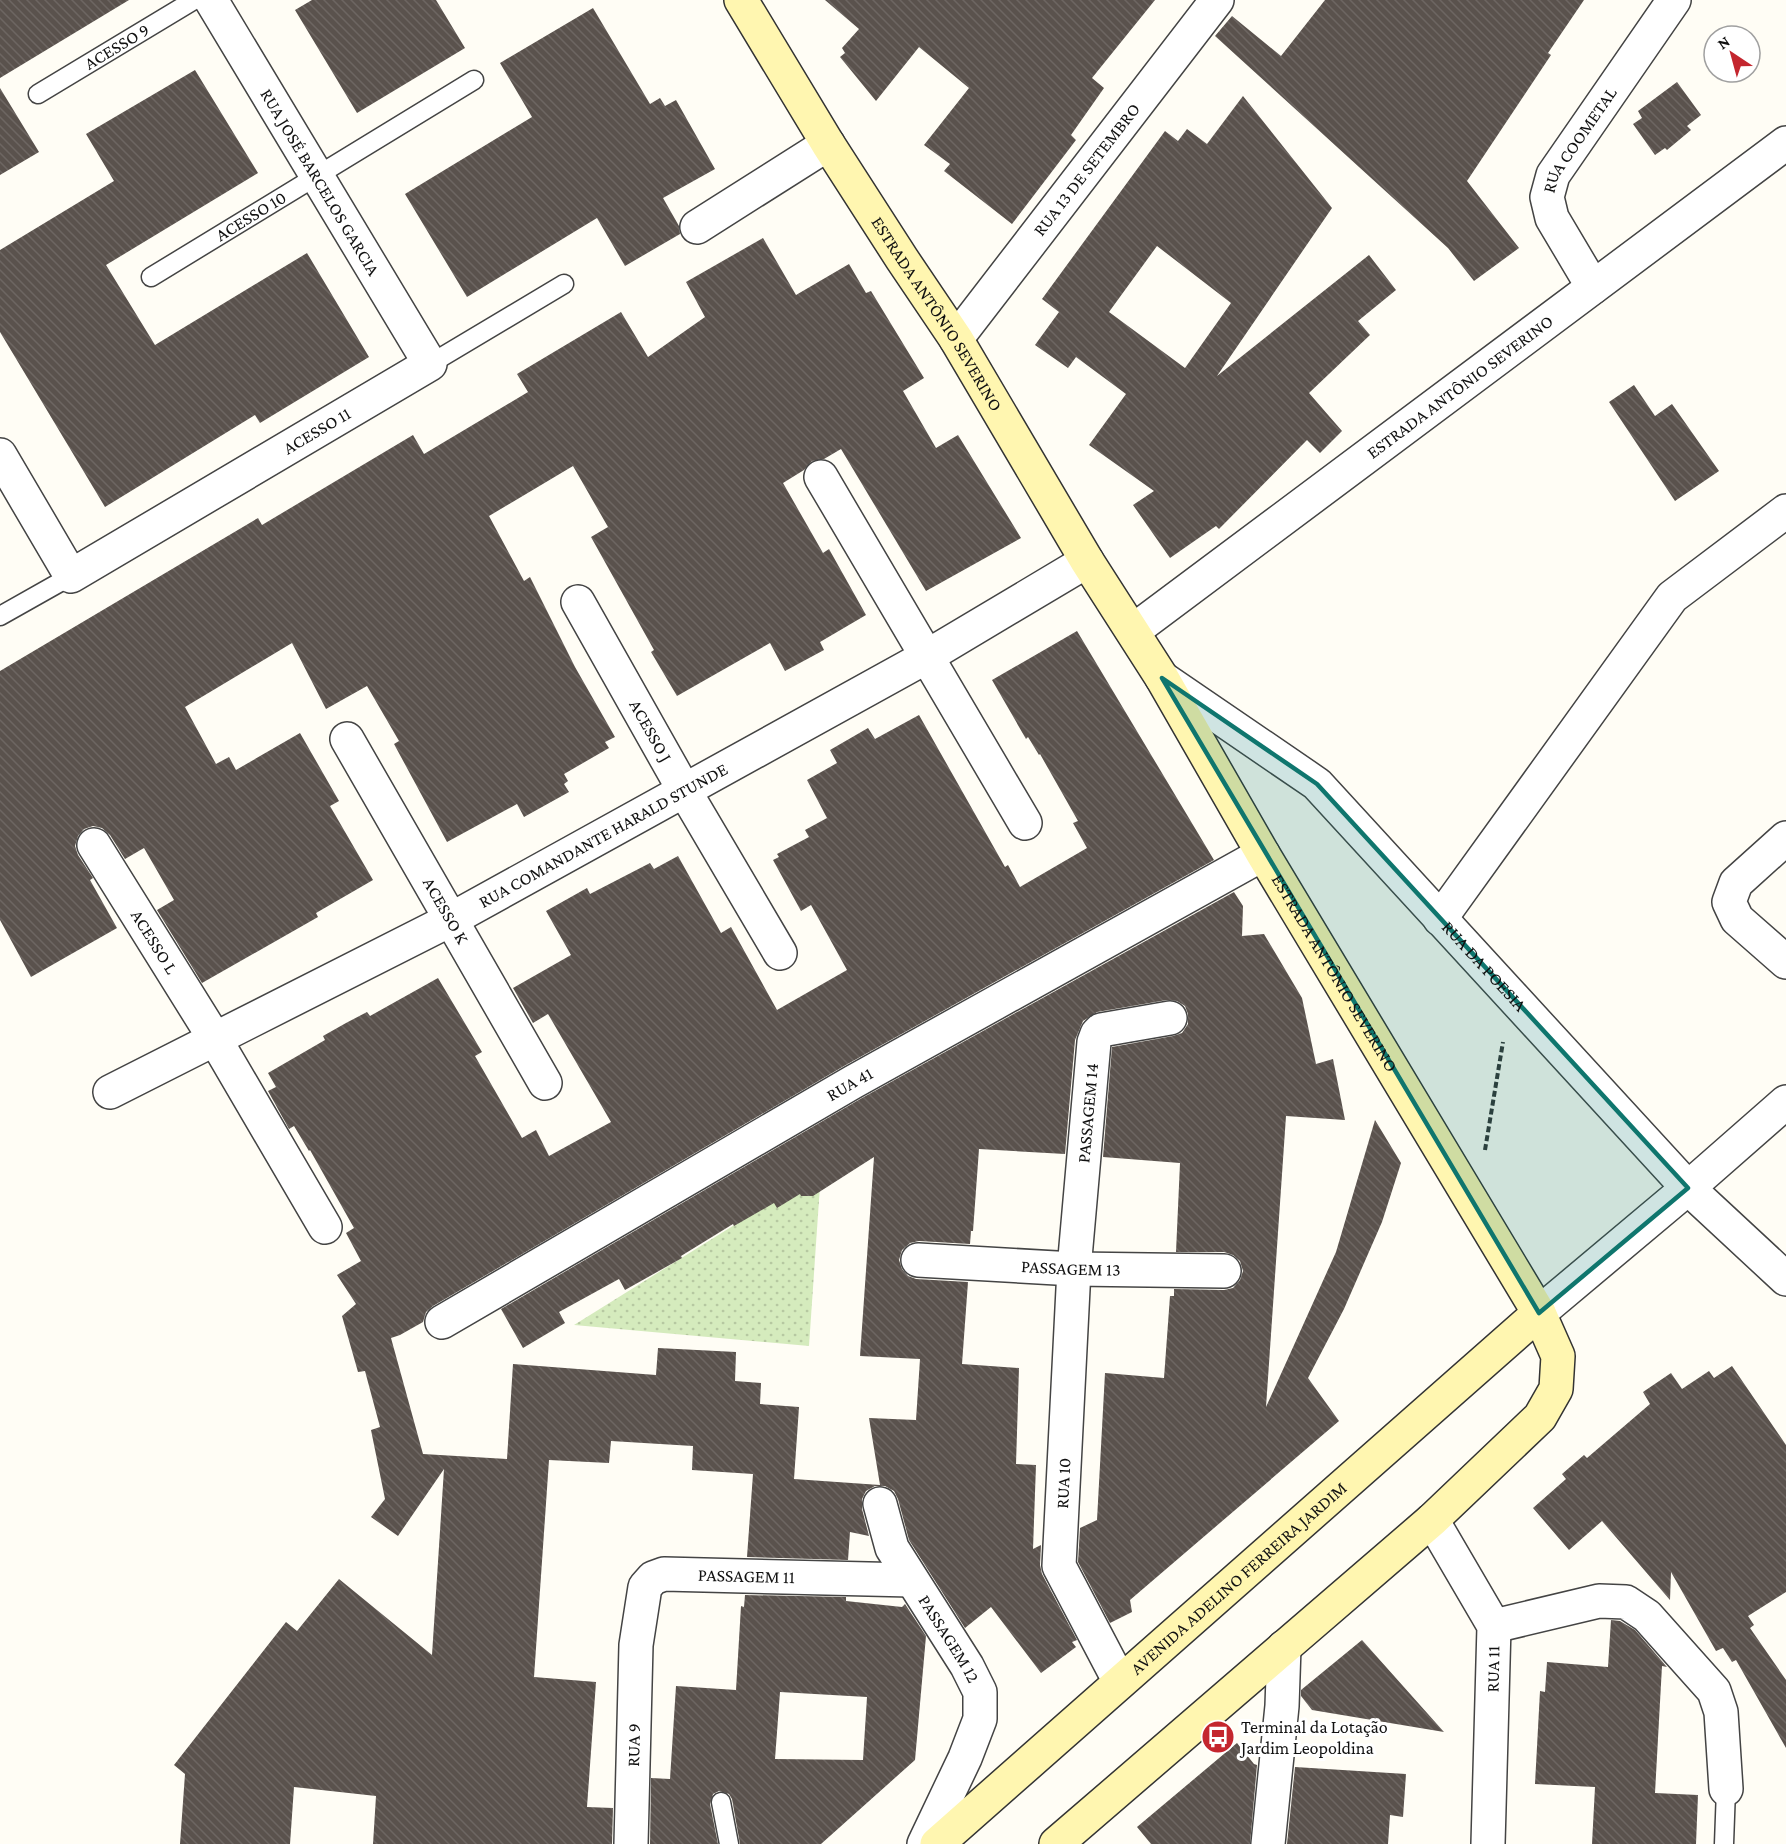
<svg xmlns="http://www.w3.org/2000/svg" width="1786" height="1844" viewBox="0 0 1786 1844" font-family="'Crimson Pro',serif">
  <defs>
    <pattern id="grass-dots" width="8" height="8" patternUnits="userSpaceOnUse" patternTransform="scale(1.5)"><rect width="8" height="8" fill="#d5ebbd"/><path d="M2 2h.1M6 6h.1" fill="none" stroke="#b6c8a1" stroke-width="1.8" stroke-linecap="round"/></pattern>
    <pattern id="building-back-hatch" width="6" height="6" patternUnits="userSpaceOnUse" patternTransform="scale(1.5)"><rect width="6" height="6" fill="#5a524d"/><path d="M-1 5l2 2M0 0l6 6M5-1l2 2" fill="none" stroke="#6d6662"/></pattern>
  </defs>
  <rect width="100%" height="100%" fill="#fffdf5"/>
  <path fill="url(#grass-dots)" d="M 821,1171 L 809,1346 L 574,1325 Z"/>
  <path fill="url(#building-back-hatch)" fill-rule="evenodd" d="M 0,0 L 129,0 L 0,78 Z
    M 312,0 L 436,0 L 465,48 L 357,113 L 295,10 Z
    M 825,0 L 1155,0 L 1092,78 L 1104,88 L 1071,135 L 1076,140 L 1012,224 L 944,171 L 950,164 L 924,145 L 969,88 L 919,47 L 876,101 L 840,57 L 845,53 L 842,48 L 859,29 Z
    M 1325,0 L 1584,0 L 1548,53 L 1551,55 L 1467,181 L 1519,248 L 1474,281 L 1448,248 L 1215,36 L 1232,16 L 1281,56 Z
    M 593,8 L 650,104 L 660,98 L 665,106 L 676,100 L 715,169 L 663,198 L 679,226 L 680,234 L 625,266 L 597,218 L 467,297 L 405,194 L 532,117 L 500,63 Z
    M 195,70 L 258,173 L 106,265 L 155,345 L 307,253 L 369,357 L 260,423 L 255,415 L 105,507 L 0,332 L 0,250 L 114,181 L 86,134 Z
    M 1677,82 L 1701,115 L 1687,126 L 1691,130 L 1667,150 L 1665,148 L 1655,155 L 1633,124 L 1642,118 L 1638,111 Z
    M 0,88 L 39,152 L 0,175 Z
    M 1243,96 L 1332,208 L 1217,376 L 1369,255 L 1396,290 L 1358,321 L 1370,335 L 1309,393 L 1342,431 L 1320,453 L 1307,440 L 1219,529 L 1216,526 L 1170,558 L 1133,505 L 1154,491 L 1089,445 L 1126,394 L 1076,357 L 1068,368 L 1035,345 L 1059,312 L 1042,299 L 1165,131 L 1178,141 L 1187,129 L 1207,144 ZM 1157,246 L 1231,303 L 1185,368 L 1109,312 Z
    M 763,238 L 796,295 L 849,264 L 866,293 L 871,291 L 924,378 L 903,391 L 936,448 L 958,435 L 1021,538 L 926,591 L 841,449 L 824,459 L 812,461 L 804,470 L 783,483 L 823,553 L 829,549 L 866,615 L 820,642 L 824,650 L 785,671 L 770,643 L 677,696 L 651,652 L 654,650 L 591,537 L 608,527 L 573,466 L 489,516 L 524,581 L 530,577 L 575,667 L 615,737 L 605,742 L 609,748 L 564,774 L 568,781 L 564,784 L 569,792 L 524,817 L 517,804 L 447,842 L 394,744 L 399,741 L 367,686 L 326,709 L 292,643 L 185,707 L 216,764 L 229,757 L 236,770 L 300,733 L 339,801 L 330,806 L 373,880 L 316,913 L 318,917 L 202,983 L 157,910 L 174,900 L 144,848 L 125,859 L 110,835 L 102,828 L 93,826 L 84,829 L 78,836 L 75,846 L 78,855 L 93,878 L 90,880 L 117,928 L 31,977 L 0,920 L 0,671 L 258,518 L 262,525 L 413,435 L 424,454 L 528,392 L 517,374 L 621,312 L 648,357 L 705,317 L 686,282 Z
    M 1634,385 L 1655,416 L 1672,404 L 1719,471 L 1675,501 L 1609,402 Z
    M 1077,631 L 1214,860 L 844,1066 L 433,1306 L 426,1312 L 423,1322 L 400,1335 L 391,1338 L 423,1454 L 507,1459 L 513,1364 L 656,1375 L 658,1348 L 736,1352 L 735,1381 L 761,1383 L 760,1404 L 799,1407 L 794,1479 L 880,1485 L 869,1418 L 916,1420 L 920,1359 L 860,1356 L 874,1157 L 813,1196 L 801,1196 L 800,1194 L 777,1208 L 774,1203 L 734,1226 L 733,1224 L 681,1256 L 682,1258 L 625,1290 L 619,1279 L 559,1312 L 565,1323 L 523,1348 L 501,1309 L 862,1098 L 1234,892 L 1243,906 L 1242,936 L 1264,934 L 1302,998 L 1316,1064 L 1333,1059 L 1345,1120 L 1286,1116 L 1266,1407 L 1336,1252 L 1375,1120 L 1401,1163 L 1382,1222 L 1344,1309 L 1308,1378 L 1339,1421 L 1130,1600 L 1132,1612 L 1110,1623 L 1078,1562 L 1080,1528 L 1097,1520 L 1105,1373 L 1164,1378 L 1170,1296 L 1174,1296 L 1174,1289 L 1224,1290 L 1233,1288 L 1240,1280 L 1243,1271 L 1240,1261 L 1233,1255 L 1224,1252 L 1176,1252 L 1180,1163 L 1103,1157 L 1112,1047 L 1173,1036 L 1182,1033 L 1188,1024 L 1188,1014 L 1185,1006 L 1177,1001 L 1167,1000 L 1097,1012 L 1083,1021 L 1075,1040 L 1065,1154 L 979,1149 L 973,1231 L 971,1231 L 970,1244 L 919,1241 L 910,1243 L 902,1250 L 899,1260 L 902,1269 L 908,1276 L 916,1279 L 968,1282 L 962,1364 L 1019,1368 L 1016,1464 L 1036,1465 L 1033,1549 L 1041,1545 L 1040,1565 L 1042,1574 L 1077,1640 L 1072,1642 L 1076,1647 L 1041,1673 L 991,1607 L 965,1628 L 909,1540 L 898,1499 L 894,1491 L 885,1486 L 875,1486 L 866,1491 L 862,1499 L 862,1509 L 869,1536 L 850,1532 L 848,1560 L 747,1557 L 753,1474 L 692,1470 L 693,1446 L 611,1441 L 609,1463 L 549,1460 L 534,1677 L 596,1682 L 587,1807 L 613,1808 L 612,1844 L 373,1844 L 376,1796 L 294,1787 L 290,1844 L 180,1844 L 185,1774 L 174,1765 L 286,1622 L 297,1631 L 339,1579 L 432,1655 L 444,1469 L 398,1536 L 371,1517 L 385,1499 L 371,1430 L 380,1427 L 365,1371 L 358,1372 L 342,1316 L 356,1304 L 337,1275 L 361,1261 L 346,1233 L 354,1228 L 310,1150 L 309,1151 L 294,1126 L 289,1129 L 268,1091 L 276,1087 L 268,1073 L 325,1040 L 323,1036 L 346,1023 L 367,1012 L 370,1016 L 438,978 L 482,1052 L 475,1056 L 522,1138 L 536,1130 L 549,1156 L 611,1122 L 548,1014 L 533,1023 L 513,988 L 571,955 L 546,911 L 587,888 L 590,894 L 650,863 L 654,869 L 678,856 L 721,933 L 731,927 L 777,1010 L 847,970 L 811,905 L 801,911 L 773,860 L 779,857 L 777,854 L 809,837 L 805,830 L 827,818 L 807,780 L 837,763 L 830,750 L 868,728 L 875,739 L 919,715 L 1005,867 L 1008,865 L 1020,887 L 1087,848 L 1073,823 L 1078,821 L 1040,754 L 1039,755 L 1028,737 L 1026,739 L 992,680 Z
    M 1732,1366 L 1786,1445 L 1786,1592 L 1748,1616 L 1754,1625 L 1750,1628 L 1786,1680 L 1786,1748 L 1736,1660 L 1732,1662 L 1723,1648 L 1716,1651 L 1671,1572 L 1670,1600 L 1602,1521 L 1569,1550 L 1533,1508 L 1566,1479 L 1562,1474 L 1584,1455 L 1587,1458 L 1650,1404 L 1643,1392 L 1671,1373 L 1682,1389 L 1709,1371 L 1714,1378 Z
    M 745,1595 L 846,1597 L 846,1601 L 902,1607 L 905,1604 L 926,1636 L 915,1760 L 821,1844 L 740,1844 L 732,1799 L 729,1794 L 719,1791 L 713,1794 L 710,1804 L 718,1844 L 650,1844 L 651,1778 L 670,1779 L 676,1686 L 736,1690 L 741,1606 L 744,1607 ZM 780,1692 L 867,1697 L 863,1760 L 775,1759 Z
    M 1611,1620 L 1620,1621 L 1635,1630 L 1667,1667 L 1662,1666 L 1655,1793 L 1698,1795 L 1696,1844 L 1592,1844 L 1595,1787 L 1535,1784 L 1540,1691 L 1545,1692 L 1547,1662 L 1608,1667 Z
    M 1362,1640 L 1444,1732 L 1312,1710 L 1301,1696 L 1301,1690 Z
    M 1237,1743 L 1254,1764 L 1257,1765 L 1250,1844 L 1151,1844 L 1137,1827 Z
    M 1295,1767 L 1406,1774 L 1403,1817 L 1390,1815 L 1388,1844 L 1287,1844 Z"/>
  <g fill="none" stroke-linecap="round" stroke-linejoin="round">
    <g stroke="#444" stroke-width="21">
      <g id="service">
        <path id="s1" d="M 38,94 L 194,0"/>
        <path id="s2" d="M 151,277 L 474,80"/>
        <path d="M 430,364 L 564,284"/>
        <path d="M 0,616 L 71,576"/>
        <path d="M 721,1802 L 729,1844"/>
        <path d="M 1724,1844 L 1726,1789"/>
      </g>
    </g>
    <g stroke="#444" stroke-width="36">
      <g id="minor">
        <path d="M 697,227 L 828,144"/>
        <path id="s3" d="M 1593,287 L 1552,218 L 1547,197 L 1553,175 L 1674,0"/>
        <path id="s4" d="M 956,339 L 1217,0"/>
        <path id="s5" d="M 0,455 L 71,576 L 430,364 L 211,0"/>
        <path d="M 821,477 L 1025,823"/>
        <path id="s6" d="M 578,602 L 684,790 L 780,953"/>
        <path id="s7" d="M 347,739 L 545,1083"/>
        <path d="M 1786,838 L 1736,883 L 1729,902 L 1737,919 L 1786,962"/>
        <path id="s8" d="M 94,845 L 215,1039 L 325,1227"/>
        <path d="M 1440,919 L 1672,597 L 1786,511"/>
        <path id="s9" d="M 110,1092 L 450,920 L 926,657 L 1087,561"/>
        <path d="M 1688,1188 L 1786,1102"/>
        <path id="s10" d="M 918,1260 L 1074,1269 L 1224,1271"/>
        <path id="s11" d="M 442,1322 L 853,1082 L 1263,854"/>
        <path id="s12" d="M 880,1504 L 892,1548 L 967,1666 L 980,1692 L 980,1719 L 965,1758 L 924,1844"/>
        <path d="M 1432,1520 L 1494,1626 L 1488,1844"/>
        <path d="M 1494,1626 L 1599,1601 L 1626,1602 L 1647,1616 L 1714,1691 L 1721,1712 L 1726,1789"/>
        <path id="s13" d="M 1120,1682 L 1059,1566 L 1074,1269 L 1094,1042 L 1097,1034 L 1101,1030 L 1170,1018"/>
        <path id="s14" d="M 631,1844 L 636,1645 L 645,1587 L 653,1578 L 664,1574 L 911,1580"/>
        <path d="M 1268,1844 L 1282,1706 L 1284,1647"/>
      </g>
    </g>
    <g stroke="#444" stroke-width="36">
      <g id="tertiary">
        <path id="s15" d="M 1133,631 L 1786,143"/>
        <path id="s16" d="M 1162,678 L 1317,784 L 1688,1188 L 1786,1279"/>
        <path d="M 1539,1313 L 1688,1188"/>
      </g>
    </g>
    <g stroke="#333" stroke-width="36">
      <g id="secondary">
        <path id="s17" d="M 741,0 L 828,144 L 902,259 L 956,339 L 1087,561 L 1162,678 L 1263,854 L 1539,1313 L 1558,1356 L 1556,1389 L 1540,1417 L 1432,1520 L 1056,1844"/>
        <path id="s18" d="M 937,1844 L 1539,1313"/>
      </g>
    </g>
    <path stroke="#333" stroke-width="4" stroke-dasharray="6 3" stroke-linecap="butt" d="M 1485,1150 L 1503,1042"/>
    <use href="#service" stroke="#fff" stroke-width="18"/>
    <use href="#minor" stroke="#fff" stroke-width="33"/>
    <use href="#tertiary" stroke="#fff" stroke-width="33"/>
    <use href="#secondary" stroke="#fff6b0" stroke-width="33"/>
  </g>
  <path fill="#0f766e" fill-opacity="0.2" stroke="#0f766e" stroke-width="4.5" stroke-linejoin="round" d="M 1162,678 L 1317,784 L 1688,1188 L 1539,1313 Z"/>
  <defs>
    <g id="bus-disc" transform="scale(1.725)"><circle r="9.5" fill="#c4262e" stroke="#fff"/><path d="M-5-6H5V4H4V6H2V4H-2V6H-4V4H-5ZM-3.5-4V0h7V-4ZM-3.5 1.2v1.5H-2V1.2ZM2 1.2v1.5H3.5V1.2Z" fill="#fff"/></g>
  </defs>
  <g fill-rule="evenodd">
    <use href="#bus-disc" x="1218" y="1737"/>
  </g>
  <g text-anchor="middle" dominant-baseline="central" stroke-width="6" stroke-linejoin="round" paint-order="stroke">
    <g font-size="18" fill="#111" stroke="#fff">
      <text stroke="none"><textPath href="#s1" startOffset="92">ACESSO 9</textPath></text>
      <text stroke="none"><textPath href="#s3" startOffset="168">RUA COOMETAL</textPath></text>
      <text stroke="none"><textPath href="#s4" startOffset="214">RUA 13 DE SETEMBRO</textPath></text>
      <text transform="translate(320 182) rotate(59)">RUA JOSÉ BARCELOS GARCIA</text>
      <text stroke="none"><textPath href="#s2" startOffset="117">ACESSO 10</textPath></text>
      <text stroke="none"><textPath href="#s17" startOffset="370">ESTRADA ANTÔNIO SEVERINO</textPath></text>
      <text stroke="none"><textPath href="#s15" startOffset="408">ESTRADA ANTÔNIO SEVERINO</textPath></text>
      <text stroke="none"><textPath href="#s5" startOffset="426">ACESSO 11</textPath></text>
      <text stroke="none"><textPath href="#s6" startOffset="148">ACESSO J</textPath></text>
      <text stroke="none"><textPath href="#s9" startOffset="556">RUA COMANDANTE HARALD STUNDE</textPath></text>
      <text stroke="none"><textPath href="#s7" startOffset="198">ACESSO K</textPath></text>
      <text stroke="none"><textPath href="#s8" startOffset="114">ACESSO L</textPath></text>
      <text stroke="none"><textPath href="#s16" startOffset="435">RUA DA POESIA</textPath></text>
      <text stroke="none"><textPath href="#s17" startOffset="1140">ESTRADA ANTÔNIO SEVERINO</textPath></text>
      <text stroke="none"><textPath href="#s11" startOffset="472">RUA 41</textPath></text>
      <text stroke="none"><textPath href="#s13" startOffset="585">PASSAGEM 14</textPath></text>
      <text stroke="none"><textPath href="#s10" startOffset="153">PASSAGEM 13</textPath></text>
      <text stroke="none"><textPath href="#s13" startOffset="214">RUA 10</textPath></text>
      <text stroke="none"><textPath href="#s14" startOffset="364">PASSAGEM 11</textPath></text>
      <text stroke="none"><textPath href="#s18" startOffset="402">AVENIDA ADELINO FERREIRA JARDIM</textPath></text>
      <text stroke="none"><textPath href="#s12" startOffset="153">PASSAGEM 12</textPath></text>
      <text transform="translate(1493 1669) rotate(-89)">RUA 11</text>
      <text stroke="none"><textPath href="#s14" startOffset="99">RUA 9</textPath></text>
    </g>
    <g font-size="18" fill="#111" stroke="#fff" text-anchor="start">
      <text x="1241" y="1727">Terminal da Lotação<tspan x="1241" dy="21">Jardim Leopoldina</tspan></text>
    </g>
  </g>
  <g transform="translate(1732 54) rotate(324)"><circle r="28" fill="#ffffff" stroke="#a0a0a0" stroke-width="1.5"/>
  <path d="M0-4.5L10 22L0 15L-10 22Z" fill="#c4262e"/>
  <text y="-9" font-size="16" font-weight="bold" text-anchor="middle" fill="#111111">N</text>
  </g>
</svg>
